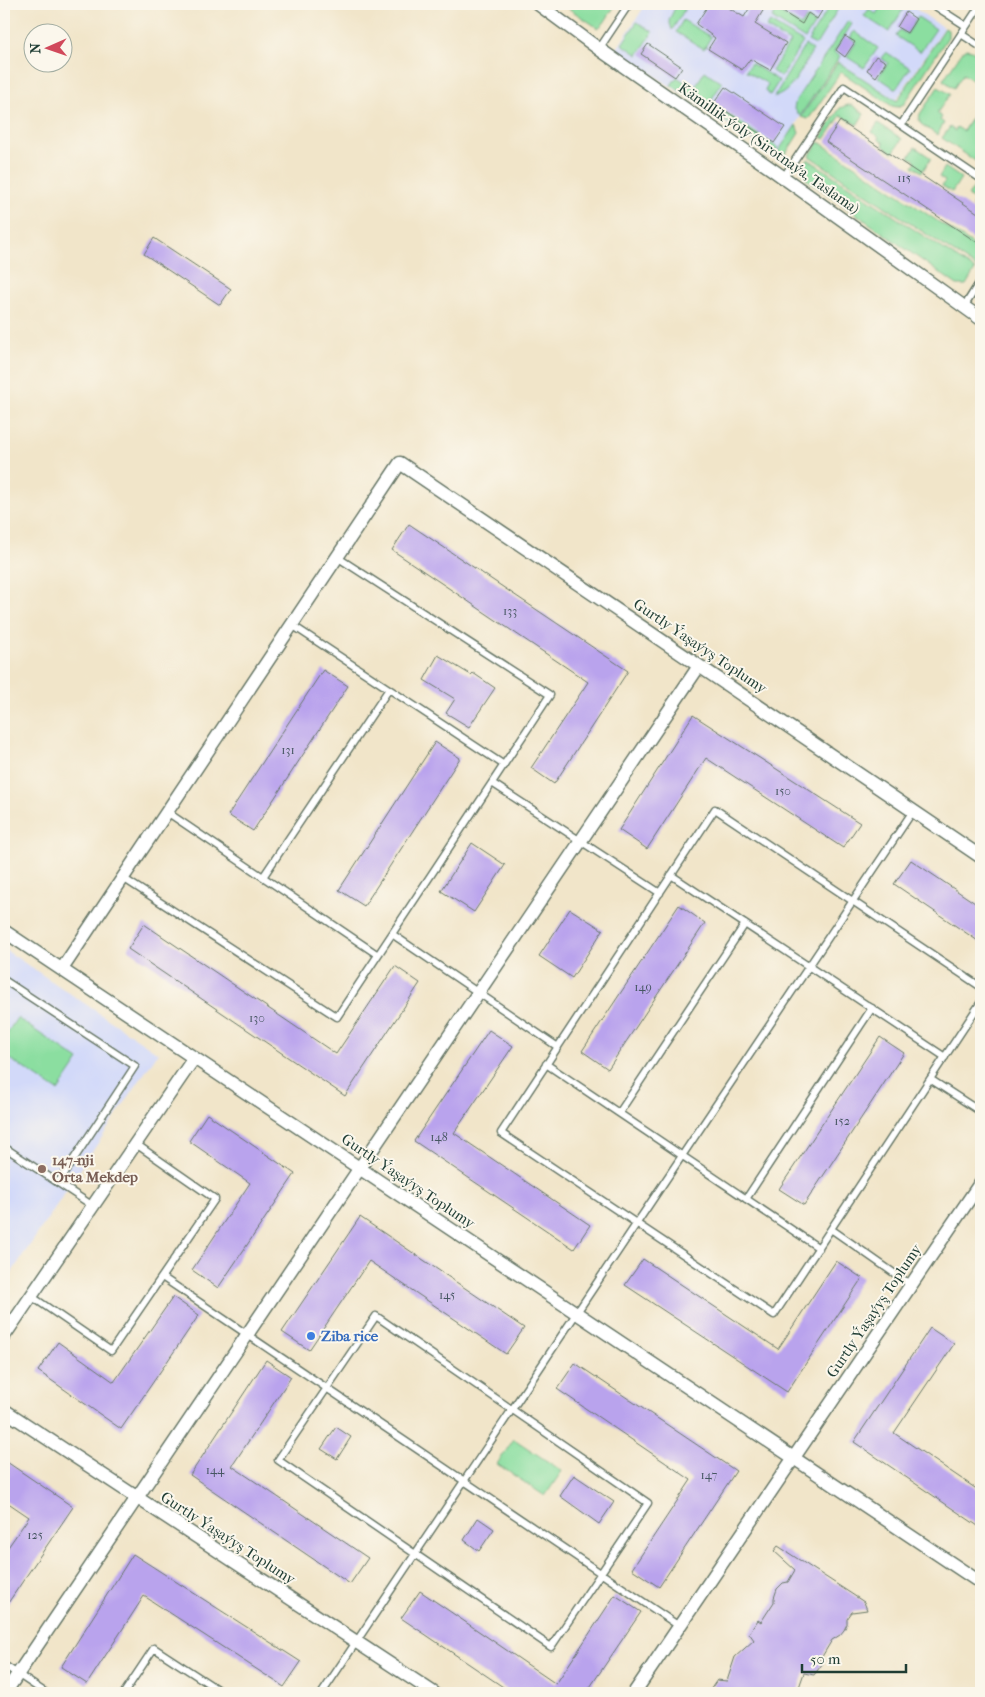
<svg xmlns="http://www.w3.org/2000/svg" width="985" height="1697" viewBox="0 0 985 1697" font-family="'IM FELL French Canon',serif">
  <rect width="100%" height="100%" fill="#fbf7ec"/>
  <filter id="ink" filterUnits="userSpaceOnUse"><feTurbulence type="fractalNoise" baseFrequency=".02" numOctaves="2"/><feDisplacementMap in="SourceGraphic" scale="10" xChannelSelector="R" yChannelSelector="G"/><feConvolveMatrix kernelMatrix="1 2 1 2 8 2 1 2 1" color-interpolation-filters="sRGB"/></filter>
  <filter id="wash" filterUnits="userSpaceOnUse"><feTurbulence type="fractalNoise" baseFrequency=".0096" numOctaves="4" result="noise"/><feDisplacementMap in="SourceGraphic" scale="20" xChannelSelector="R" yChannelSelector="G"/><feGaussianBlur stdDeviation="1.12" result="paint"/><feColorMatrix in="noise" values="0 0 0 0 0 0 0 0 0 0 0 0 0 0 0 0 0 1.4 0 .05"/><feComposite in="paint" operator="in"/></filter>
  <g filter="url(#wash)">
    <rect width="100%" height="100%" fill="#f1e5c9"/>
    <path fill="#d2d9f9" d="M 646,4 L 908,4 L 944,28 L 896,100 L 837,61 L 775,156 L 616,50 Z
      M 4,949 L 158,1053 L 4,1284 Z"/>
    <path fill="#8bdea0" stroke="#558e6a" d="M 562,4 L 616,4 L 604,23 L 598,28 Z
      M 677,4 L 688,4 L 672,30 L 669,20 Z
      M 831,4 L 841,4 L 816,45 L 808,41 Z
      M 882,4 L 897,4 L 904,8 L 889,32 L 864,16 L 869,9 L 876,14 Z
      M 777,11 L 801,26 L 806,18 L 815,23 L 805,39 L 772,18 Z
      M 918,17 L 936,29 L 920,52 L 896,36 L 900,30 L 907,34 Z
      M 683,20 L 711,37 L 704,49 L 676,32 Z
      M 848,21 L 852,24 L 834,52 L 840,56 L 800,116 L 794,108 L 796,100 Z
      M 637,22 L 653,32 L 638,55 L 622,44 Z
      M 770,22 L 803,42 L 781,77 L 772,71 L 790,42 L 766,28 Z
      M 945,28 L 948,30 L 948,37 L 904,104 L 897,107 L 892,106 L 841,72 L 810,117 L 808,119 L 801,117 L 838,62 L 897,101 Z
      M 854,31 L 878,48 L 864,68 L 847,57 L 856,42 L 850,38 Z
      M 805,45 L 813,50 C 803,65 793,93 774,97 Z
      M 966,49 L 972,50 L 981,57 L 981,86 L 963,74 L 954,88 L 943,80 L 962,52 Z
      M 886,52 L 910,68 L 896,89 L 878,77 L 888,63 L 881,58 Z
      M 751,63 L 779,81 L 770,95 L 765,91 L 768,84 L 746,71 Z
      M 705,71 L 722,83 L 710,102 L 778,148 L 774,153 L 671,85 L 677,77 L 694,88 Z
      M 938,87 L 950,94 L 937,113 L 942,117 L 940,120 L 944,123 L 937,135 L 921,124 L 919,120 L 920,114 Z
      M 981,103 L 981,165 L 942,138 L 950,127 L 955,131 L 957,127 L 963,131 Z
      M 848,105 L 852,105 L 864,114 L 857,125 L 841,115 L 825,139 L 821,137 L 840,108 Z
      M 878,123 L 902,139 L 893,153 L 883,146 L 884,143 L 878,139 L 879,137 L 872,132 Z
      M 796,125 L 799,133 L 785,155 L 782,157 L 775,156 Z
      M 819,142 L 981,250 L 981,262 L 977,268 L 809,156 Z
      M 915,147 L 931,158 L 922,172 L 913,166 L 916,161 L 909,157 Z
      M 808,159 L 975,270 L 966,285 L 957,285 L 806,179 L 802,171 Z
      M 945,167 L 961,178 L 952,192 L 942,186 L 945,181 L 939,177 Z
      M 974,187 L 981,192 L 981,212 L 972,206 L 975,201 L 968,196 Z
      M 17,1018 L 79,1060 L 58,1091 L 4,1055 L 4,1038 Z
      M 514,1439 L 562,1471 L 545,1496 L 497,1464 Z"/>
    <g id="blocks">
      <path fill="#b9a3ed" d="M 709,4 L 722,4 L 744,17 L 752,4 L 767,4 L 755,24 L 786,43 L 770,70 L 750,59 L 742,70 L 708,49 L 715,38 L 696,24 Z
        M 770,4 L 826,4 L 817,19 L 808,13 L 802,24 Z
        M 906,12 L 916,19 L 907,33 L 897,27 Z
        M 845,36 L 855,42 L 845,57 L 836,50 Z
        M 648,44 L 682,67 L 675,77 L 641,54 Z
        M 876,56 L 886,62 L 876,77 L 867,70 Z
        M 725,87 L 785,127 L 774,143 L 714,103 Z
        M 840,121 L 981,215 L 981,245 L 826,142 Z
        M 154,238 L 231,289 L 220,305 L 144,254 Z
        M 409,524 L 628,671 L 554,784 L 531,768 L 588,682 L 392,550 Z
        M 438,655 L 471,675 L 473,673 L 495,688 L 469,727 L 446,713 L 455,699 L 424,680 Z
        M 323,670 L 348,686 L 253,831 L 228,815 Z
        M 693,715 L 860,823 L 843,848 L 706,758 L 647,849 L 619,830 Z
        M 435,742 L 460,758 L 364,906 L 339,890 Z
        M 472,843 L 505,865 L 474,912 L 441,891 Z
        M 911,860 L 981,907 L 981,943 L 894,884 Z
        M 679,905 L 705,923 L 608,1069 L 582,1051 Z
        M 570,909 L 603,930 L 572,978 L 539,956 Z
        M 144,924 L 336,1054 L 395,966 L 420,983 L 345,1096 L 128,949 Z
        M 489,1030 L 513,1046 L 454,1133 L 590,1225 L 574,1249 L 414,1141 Z
        M 880,1037 L 904,1053 L 804,1205 L 779,1189 Z
        M 207,1114 L 295,1174 L 218,1288 L 192,1270 L 250,1183 L 189,1141 Z
        M 360,1217 L 524,1328 L 506,1354 L 369,1261 L 309,1350 L 282,1332 Z
        M 643,1259 L 778,1349 L 836,1261 L 862,1278 L 787,1392 L 625,1285 Z
        M 173,1297 L 199,1315 L 121,1429 L 38,1371 L 58,1342 L 114,1382 Z
        M 930,1328 L 954,1344 L 894,1433 L 981,1492 L 981,1528 L 854,1442 Z
        M 266,1360 L 291,1377 L 232,1466 L 368,1558 L 350,1584 L 190,1475 Z
        M 575,1363 L 736,1471 L 659,1587 L 632,1569 L 691,1480 L 557,1389 Z
        M 336,1427 L 351,1437 L 337,1459 L 321,1449 Z
        M 4,1460 L 73,1507 L 4,1609 L 4,1553 L 29,1517 L 4,1500 Z
        M 574,1475 L 614,1502 L 599,1524 L 560,1496 Z
        M 478,1518 L 494,1529 L 479,1551 L 464,1540 Z
        M 778,1546 L 864,1602 L 867,1610 L 852,1612 L 847,1619 L 847,1624 L 844,1630 L 840,1635 L 832,1640 L 820,1660 L 823,1663 L 814,1675 L 804,1673 L 797,1693 L 708,1693 L 717,1680 L 727,1681 L 735,1657 L 754,1640 L 749,1633 L 758,1620 L 761,1622 L 774,1602 L 774,1598 L 777,1589 L 783,1583 L 788,1582 L 795,1570 L 774,1551 Z
        M 133,1554 L 301,1662 L 284,1687 L 144,1596 L 87,1684 L 61,1667 Z
        M 420,1591 L 556,1684 L 615,1595 L 641,1612 L 586,1693 L 512,1693 L 401,1618 Z"/>
    </g>
  </g>
  <g filter="url(#ink)">
    <use href="#blocks" fill-opacity="0" stroke="#687868" stroke-width="1"/>
    <g fill="none" stroke-linecap="round" stroke-linejoin="round">
      <g stroke="#687868" stroke-width="9">
        <path id="lane" d="M 932,4 L 966,26
          M 961,34 L 981,47
          M 599,49 L 629,4
          M 901,125 L 981,179
          M 783,178 L 844,87 L 901,125 L 981,4
          M 964,307 L 981,280
          M 292,625 L 504,765
          M 492,783 L 660,893
          M 167,812 L 378,955
          M 671,875 L 945,1057
          M 263,877 L 389,689
          M 123,878 L 337,1017 L 550,695 L 337,557
          M 392,934 L 558,1047
          M 4,980 L 135,1066 L 58,1183
          M 981,987 L 715,809 L 501,1133 L 774,1315 L 981,1002
          M 546,1064 L 819,1248
          M 930,1079 L 981,1112
          M 619,1113 L 745,924
          M 4,1147 L 93,1206
          M 746,1199 L 872,1008
          M 831,1229 L 911,1285
          M 162,1277 L 679,1626
          M 31,1296 L 111,1351 L 215,1199 L 136,1144
          M 376,1316 L 648,1503 L 551,1647 L 278,1460 Z
          M 4,1665 L 46,1693
          M 124,1693 L 154,1648 L 223,1693
          M 322,1693 L 913,811"/>
      </g>
      <g stroke="#687868" stroke-width="15">
        <path id="street" d="M 538,4 L 599,49 L 773,170 L 981,319
          M 4,931 L 981,1583
          M 62,969 L 400,463 L 981,857
          M 4,1336 L 194,1058
          M 4,1410 L 434,1693
          M 5,1693 L 699,666
          M 634,1693 L 981,1182"/>
      </g>
      <use href="#lane" stroke="#fff" stroke-width="6"/>
      <use href="#street" stroke="#fff" stroke-width="12"/>
    </g>
  </g>
  <circle fill="#8d6e63" stroke="#fbf7ec" stroke-width="2" cx="42" cy="1169" r="5"/>
  <circle fill="#3f7fe0" stroke="#fbf7ec" stroke-width="2" cx="311" cy="1336" r="5"/>
  <g text-anchor="middle" dominant-baseline="central" stroke-width="4" stroke-linejoin="round" paint-order="stroke">
    <g font-size="12" fill="#465662">
      <text x="904" y="178">115</text>
      <text x="510" y="611">133</text>
      <text x="288" y="750">131</text>
      <text x="783" y="791">150</text>
      <text x="643" y="987">149</text>
      <text x="257" y="1018">130</text>
      <text x="842" y="1121">152</text>
      <text x="439" y="1137">148</text>
      <text x="447" y="1295">145</text>
      <text x="215" y="1470">144</text>
      <text x="709" y="1475">147</text>
      <text x="35" y="1535">125</text>
    </g>
    <g font-size="15" fill="#1f3d34" stroke="#fbf7ec">
      <text transform="translate(769 148) rotate(35)">Kämillik ýoly (Sirotnaýa, Taslama)</text>
      <text transform="translate(700 646) rotate(34)">Gurtly Ýaşaýyş Toplumy</text>
      <text transform="translate(408 1181) rotate(34)">Gurtly Ýaşaýyş Toplumy</text>
      <text transform="translate(874 1311) rotate(-56)">Gurtly Ýaşaýyş Toplumy</text>
      <text transform="translate(228 1538) rotate(33)">Gurtly Ýaşaýyş Toplumy</text>
    </g>
    <g font-size="15" font-weight="bold" fill="#785e54" stroke="#fbf7ec" text-anchor="start">
      <text x="52" y="1160">147-nji<tspan x="52" dy="17">Orta Mekdep</tspan></text>
    </g>
    <g font-size="15" font-weight="bold" fill="#366cbe" stroke="#fbf7ec" text-anchor="start">
      <text x="321" y="1336">Ziba rice</text>
    </g>
  </g>
  <rect width="985" height="1697" fill="none" stroke="#fbf7ec" stroke-width="20"/>
  <g transform="translate(48 48) rotate(268)"><circle r="24" fill="#fbf7ec" stroke="#a3ada2"/>
  <path d="M0-4L9 19L0 12L-9 19Z" fill="#d1495b"/>
  <text y="-8" font-size="14" font-weight="bold" text-anchor="middle" fill="#1f3d34">N</text>
  </g>
  <path d="M802 1664v8h104v-8" fill="none" stroke="#1f3d34" stroke-width="2.5"/>
  <text x="810" y="1664" font-size="15" fill="#1f3d34" stroke="#fbf7ec" stroke-width="4" paint-order="stroke">50 m</text>
</svg>
